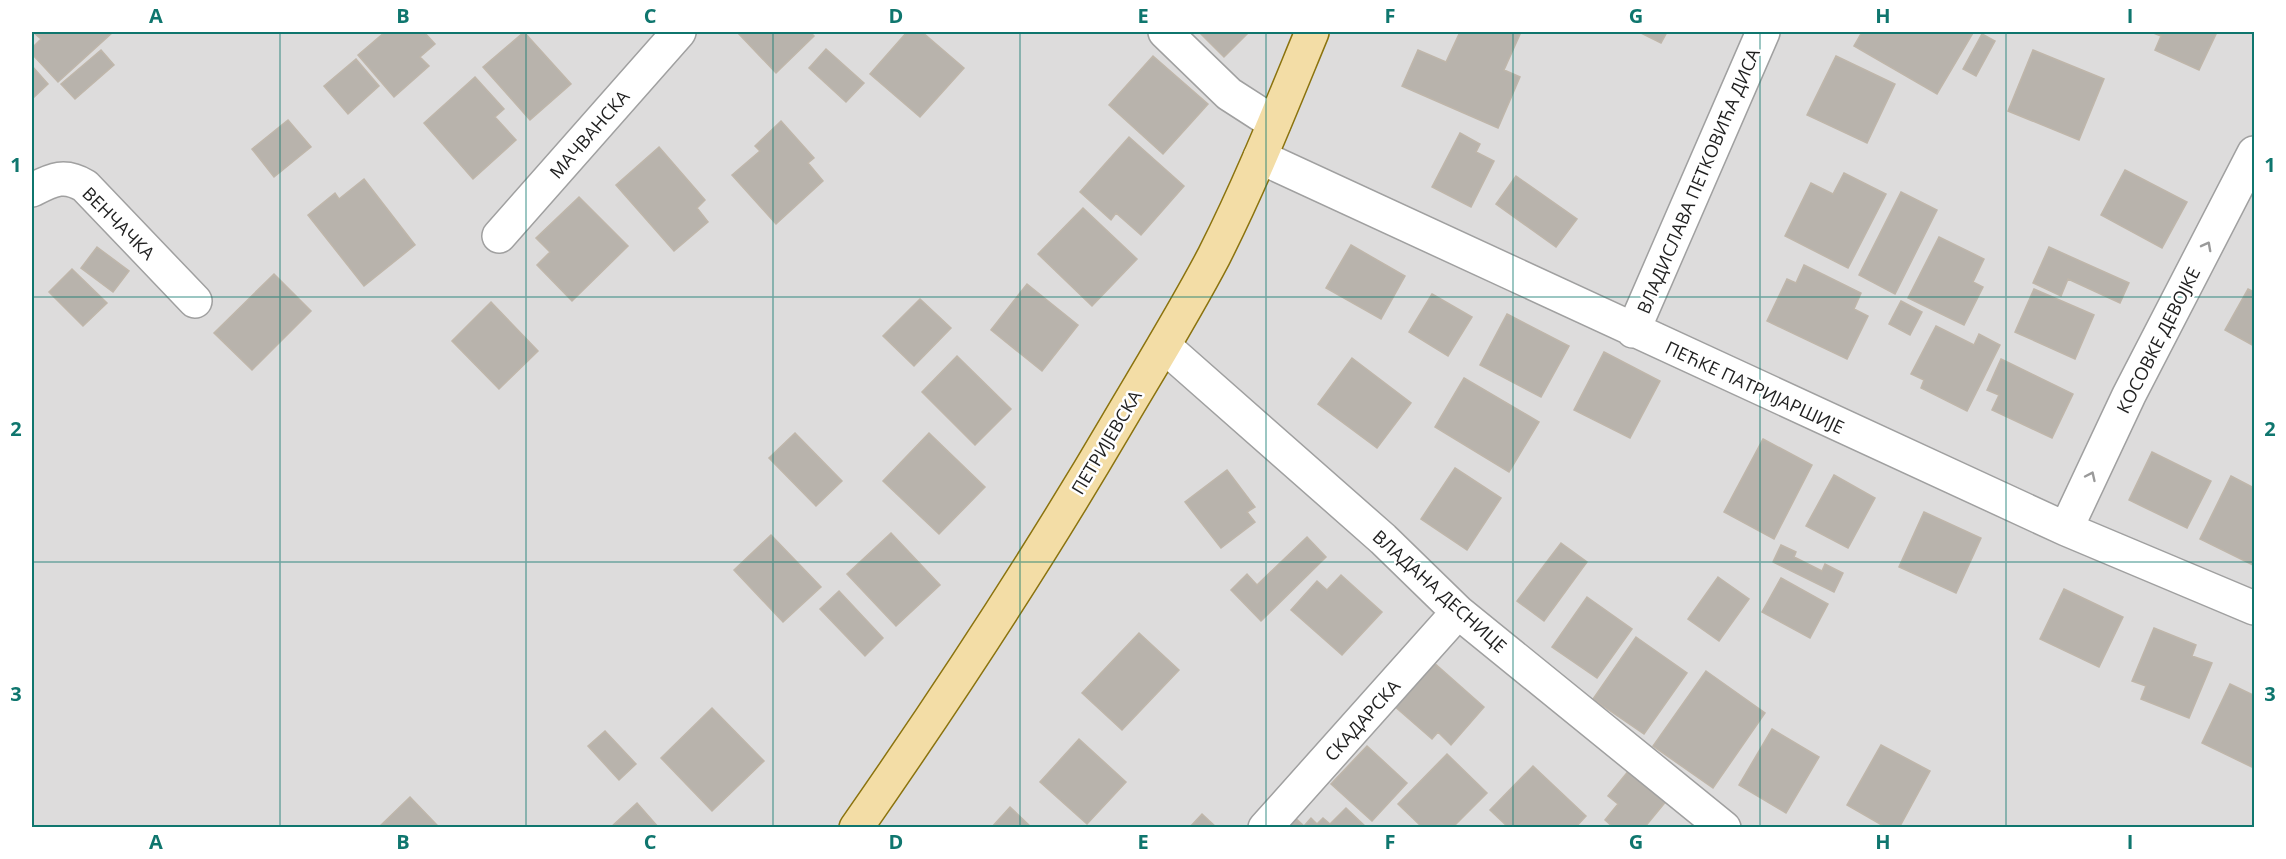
<svg xmlns="http://www.w3.org/2000/svg" width="2286" height="859" viewBox="0 0 2286 859" font-family="'Open Sans',sans-serif">
  <rect width="100%" height="100%" fill="#efede6"/>
  <path fill="#dddcdc" d="M 32,32 L 2254,32 L 2254,827 L 32,827 Z"/>
  <path fill="#b8b3ac" stroke="#bfb6aa" stroke-width="1.5" d="M 33,32 L 113,32 L 58,82 L 32,54 L 32,48 L 41,39 Z
    M 385,32 L 424,32 L 435,44 L 420,57 L 429,66 L 394,97 L 358,55 Z
    M 524,32 L 571,84 L 530,120 L 483,67 Z
    M 739,32 L 810,32 L 814,36 L 776,73 L 738,33 Z
    M 907,32 L 922,32 L 964,68 L 920,117 L 870,74 Z
    M 1199,32 L 1249,32 L 1224,57 Z
    M 1460,32 L 1521,32 L 1504,70 L 1520,77 L 1498,128 L 1402,86 L 1418,50 L 1446,62 Z
    M 1639,32 L 1667,32 L 1661,43 Z
    M 1862,32 L 1970,32 L 1973,33 L 1937,94 L 1854,46 Z
    M 2151,32 L 2217,32 L 2199,70 L 2155,50 L 2161,36 Z
    M 1982,34 L 1995,41 L 1976,76 L 1963,69 Z
    M 826,49 L 864,83 L 846,102 L 809,68 Z
    M 101,50 L 114,65 L 75,99 L 61,84 Z
    M 2033,50 L 2104,79 L 2079,140 L 2008,111 Z
    M 1153,56 L 1208,104 L 1163,154 L 1109,105 Z
    M 1836,56 L 1895,84 L 1867,143 L 1807,115 Z
    M 356,59 L 379,86 L 348,114 L 324,86 Z
    M 32,66 L 48,84 L 32,99 Z
    M 475,77 L 504,109 L 495,117 L 516,140 L 473,179 L 424,123 Z
    M 288,120 L 311,147 L 274,177 L 252,149 Z
    M 781,121 L 814,158 L 808,163 L 823,181 L 776,224 L 732,175 L 760,151 L 755,146 Z
    M 1460,133 L 1480,144 L 1476,152 L 1494,161 L 1471,207 L 1432,187 Z
    M 1129,137 L 1184,186 L 1141,235 L 1116,213 L 1111,220 L 1080,192 Z
    M 659,147 L 705,200 L 697,208 L 708,222 L 674,251 L 616,185 Z
    M 2125,170 L 2187,202 L 2162,248 L 2101,215 Z
    M 1844,173 L 1886,194 L 1848,268 L 1785,236 L 1811,183 L 1833,194 Z
    M 1516,176 L 1577,219 L 1556,247 L 1496,204 Z
    M 364,179 L 415,245 L 364,286 L 308,215 L 335,193 L 339,199 Z
    M 1901,192 L 1937,210 L 1895,294 L 1859,275 Z
    M 579,197 L 628,246 L 572,301 L 537,265 L 550,252 L 536,238 Z
    M 1083,208 L 1137,259 L 1092,306 L 1038,254 Z
    M 1939,237 L 1984,259 L 1973,282 L 1983,287 L 1964,325 L 1908,298 Z
    M 1351,245 L 1405,276 L 1381,319 L 1326,288 Z
    M 97,247 L 129,271 L 113,292 L 81,268 Z
    M 2049,247 L 2129,283 L 2120,303 L 2068,279 L 2061,296 L 2033,283 Z
    M 1804,265 L 1861,293 L 1854,309 L 1868,316 L 1847,359 L 1767,321 L 1787,279 L 1796,283 Z
    M 72,269 L 107,303 L 83,326 L 49,292 Z
    M 274,274 L 311,311 L 252,370 L 214,333 Z
    M 1027,284 L 1078,325 L 1042,371 L 991,330 Z
    M 2034,289 L 2094,315 L 2075,359 L 2015,332 Z
    M 2248,289 L 2254,292 L 2254,346 L 2225,330 Z
    M 1432,294 L 1472,317 L 1448,356 L 1409,332 Z
    M 920,299 L 951,328 L 914,366 L 883,336 Z
    M 1901,301 L 1922,312 L 1910,335 L 1889,324 Z
    M 491,302 L 538,351 L 499,389 L 452,341 Z
    M 1507,314 L 1569,346 L 1541,397 L 1480,365 Z
    M 1936,326 L 1974,345 L 1979,334 L 2000,345 L 1967,411 L 1921,388 L 1924,380 L 1911,374 Z
    M 1604,352 L 1660,381 L 1630,438 L 1574,410 Z
    M 957,356 L 1011,409 L 975,445 L 922,392 Z
    M 1352,358 L 1411,403 L 1377,448 L 1318,404 Z
    M 2001,359 L 2073,394 L 2052,438 L 1992,410 L 1999,395 L 1987,390 Z
    M 1464,378 L 1539,422 L 1509,472 L 1435,427 Z
    M 795,433 L 842,481 L 816,506 L 769,458 Z
    M 929,433 L 985,487 L 939,534 L 883,481 Z
    M 1763,439 L 1812,465 L 1774,539 L 1724,512 Z
    M 2152,452 L 2211,481 L 2187,528 L 2129,500 Z
    M 1455,468 L 1501,498 L 1467,550 L 1421,519 Z
    M 1227,470 L 1255,507 L 1247,512 L 1255,522 L 1221,548 L 1185,502 Z
    M 1834,475 L 1875,498 L 1848,548 L 1806,526 Z
    M 2231,476 L 2254,488 L 2253,565 L 2200,539 Z
    M 1924,512 L 1981,538 L 1956,593 L 1899,567 Z
    M 891,533 L 940,585 L 896,626 L 847,574 Z
    M 771,535 L 821,587 L 783,622 L 734,570 Z
    M 1307,537 L 1326,557 L 1261,621 L 1231,590 L 1247,574 L 1257,585 Z
    M 1561,543 L 1587,562 L 1544,621 L 1517,601 Z
    M 1781,545 L 1796,552 L 1794,557 L 1822,571 L 1825,564 L 1843,573 L 1834,592 L 1773,562 Z
    M 1341,575 L 1382,612 L 1342,655 L 1291,610 L 1317,581 L 1327,590 Z
    M 1718,577 L 1749,599 L 1719,641 L 1688,619 Z
    M 1781,578 L 1828,604 L 1810,638 L 1762,612 Z
    M 2064,589 L 2123,617 L 2099,667 L 2040,639 Z
    M 839,591 L 883,638 L 865,656 L 820,609 Z
    M 1587,597 L 1632,629 L 1597,678 L 1552,647 Z
    M 2154,628 L 2196,645 L 2192,656 L 2212,663 L 2189,718 L 2141,699 L 2146,686 L 2132,681 Z
    M 1139,633 L 1179,670 L 1122,730 L 1082,693 Z
    M 1636,637 L 1687,673 L 1644,734 L 1593,699 Z
    M 1432,661 L 1484,707 L 1451,745 L 1438,732 L 1432,739 L 1393,705 Z
    M 1706,671 L 1765,713 L 1713,788 L 1653,746 Z
    M 2230,684 L 2253,695 L 2254,691 L 2254,768 L 2202,743 Z
    M 712,708 L 764,761 L 712,811 L 661,758 Z
    M 1772,729 L 1819,757 L 1786,813 L 1739,785 Z
    M 605,731 L 636,764 L 619,780 L 588,746 Z
    M 1079,739 L 1126,782 L 1087,824 L 1040,782 Z
    M 1881,745 L 1930,771 L 1899,828 L 1887,828 L 1847,805 Z
    M 1367,746 L 1407,783 L 1372,821 L 1331,784 Z
    M 1447,754 L 1487,793 L 1452,828 L 1423,828 L 1398,804 Z
    M 1533,766 L 1586,816 L 1575,828 L 1509,828 L 1490,810 Z
    M 1630,769 L 1667,800 L 1644,828 L 1614,828 L 1605,820 L 1618,804 L 1608,796 Z
    M 410,797 L 437,825 L 435,828 L 378,828 Z
    M 637,803 L 659,828 L 610,828 Z
    M 1010,807 L 1032,828 L 991,828 Z
    M 1346,808 L 1367,828 L 1277,828 L 1291,814 L 1304,826 L 1311,818 L 1317,824 L 1323,818 L 1330,824 Z
    M 1202,814 L 1217,828 L 1189,828 Z"/>
  <g fill="none" stroke-linecap="round" stroke-linejoin="round">
    <g stroke="#a0a0a0" stroke-width="36">
      <path id="minor" d="M 1165,32 L 1229,94 L 1274,123
        M 1260,157 L 2066,529 L 2254,608
        M 32,190 C 52,180 64,173 85,186 L 195,301
        M 499,236 L 679,32
        M 1633,331 L 1763,32
        M 1164,346 L 1383,539 L 1458,612 L 1724,828
        M 2066,529 L 2129,395 L 2254,153
        M 1265,828 L 1458,612"/>
    </g>
    <g stroke="#8b730e" stroke-width="36">
      <path id="major" d="M 856,828 C 948,696 1036,562 1117,424 C 1150,368 1184,313 1214,256 C 1251,183 1281,107 1312,32"/>
    </g>
    <use href="#minor" stroke="#fff" stroke-width="33"/>
    <use href="#major" stroke="#f3dda6" stroke-width="33"/>
  </g>
  <defs><path id="oneway-chevron" d="M-2-3.5L2.5 0L-2 3.5" fill="none" stroke-width="1.6" stroke-linecap="round" stroke-linejoin="round" transform="scale(1.5)"/></defs>
  <g stroke="#9a9a9a">
    <use href="#oneway-chevron" transform="translate(2207 246) rotate(-62)"/>
    <use href="#oneway-chevron" transform="translate(2091 476) rotate(-65)"/>
  </g>
  <path fill="none" stroke="#0f766e" stroke-width="1.5" stroke-opacity="0.55" d="M 280,32 L 280,828M 526,32 L 526,828M 773,32 L 773,828M 1020,32 L 1020,828M 1266,32 L 1266,828M 1513,32 L 1513,828M 1760,32 L 1760,828M 2006,32 L 2006,828M 32,297 L 2254,297M 32,562 L 2254,562"/>
  <g text-anchor="middle" dominant-baseline="central" stroke-width="5" stroke-linejoin="round" paint-order="stroke">
    <g font-size="18" fill="#1f1f1f" stroke="#fff">
      <text transform="translate(589 134) rotate(-49)">МАЧВАНСКА</text>
      <text transform="translate(1698 181) rotate(-67)">ВЛАДИСЛАВА ПЕТКОВИЋА ДИСА</text>
      <text transform="translate(119 223) rotate(45)">ВЕНЧАЧКА</text>
      <text transform="translate(2158 340) rotate(-63)">КОСОВКЕ ДЕВОЈКЕ</text>
      <text transform="translate(1755 387) rotate(25)">ПЕЋКЕ ПАТРИЈАРШИЈЕ</text>
      <text transform="translate(1106 442) rotate(-59)">ПЕТРИЈЕВСКА</text>
      <text transform="translate(1440 591) rotate(42)">ВЛАДАНА ДЕСНИЦЕ</text>
      <text transform="translate(1362 720) rotate(-48)">СКАДАРСКА</text>
    </g>
  </g>
  <rect width="2286" height="859" fill="none" stroke="#ffffff" stroke-width="66"/>
  <rect x="33" y="33" width="2220" height="793" fill="none" stroke="#0f766e" stroke-width="2"/>
  <g font-size="20" text-anchor="middle" font-weight="bold" fill="#0f766e">
    <text x="156" y="23">A</text>
    <text x="403" y="23">B</text>
    <text x="650" y="23">C</text>
    <text x="896" y="23">D</text>
    <text x="1143" y="23">E</text>
    <text x="1390" y="23">F</text>
    <text x="1636" y="23">G</text>
    <text x="1883" y="23">H</text>
    <text x="2130" y="23">I</text>
    <text x="16" y="172">1</text>
    <text x="2270" y="172">1</text>
    <text x="16" y="436">2</text>
    <text x="2270" y="436">2</text>
    <text x="16" y="701">3</text>
    <text x="2270" y="701">3</text>
    <text x="156" y="849">A</text>
    <text x="403" y="849">B</text>
    <text x="650" y="849">C</text>
    <text x="896" y="849">D</text>
    <text x="1143" y="849">E</text>
    <text x="1390" y="849">F</text>
    <text x="1636" y="849">G</text>
    <text x="1883" y="849">H</text>
    <text x="2130" y="849">I</text>
  </g>
</svg>
